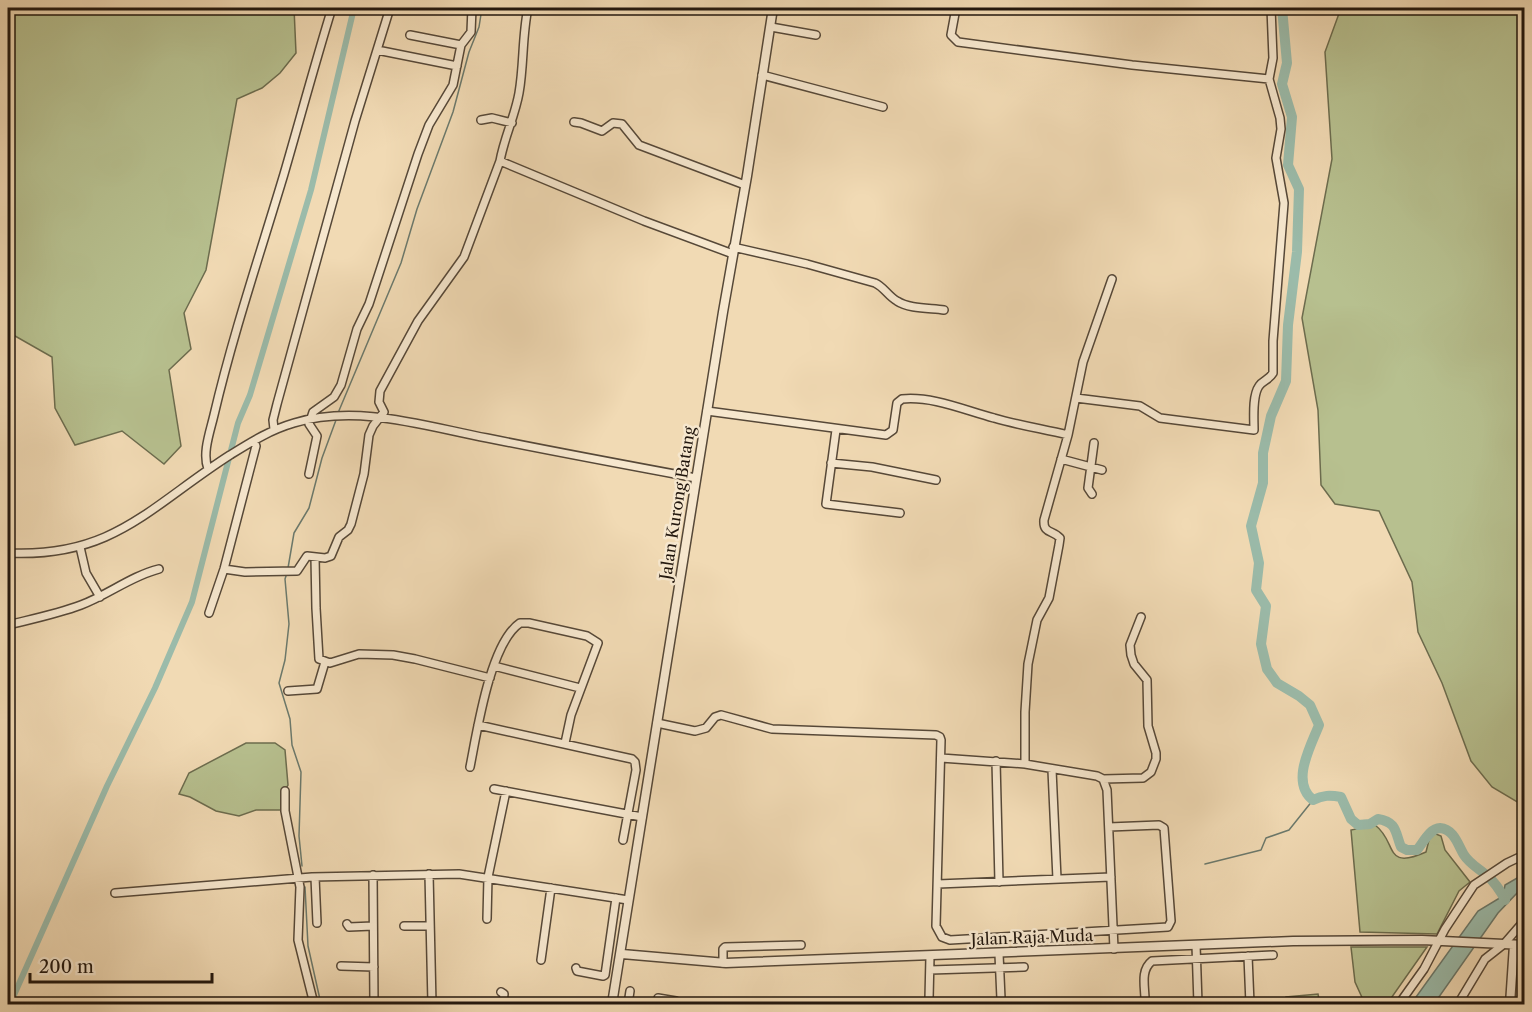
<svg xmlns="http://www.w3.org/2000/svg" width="1532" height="1012" viewBox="0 0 1532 1012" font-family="'Libre Caslon Text',serif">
  <rect width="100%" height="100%" fill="#f1dab4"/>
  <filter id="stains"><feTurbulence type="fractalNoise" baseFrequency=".00333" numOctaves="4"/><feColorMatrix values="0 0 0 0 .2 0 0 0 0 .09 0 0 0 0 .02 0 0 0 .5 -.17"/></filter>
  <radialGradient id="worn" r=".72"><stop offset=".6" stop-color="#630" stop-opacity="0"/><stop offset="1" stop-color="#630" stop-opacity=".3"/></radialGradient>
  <path fill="#b7c08f" stroke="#6c6c4e" stroke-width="1.5" d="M 8,8 L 294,8 L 296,53 L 280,73 L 262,88 L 237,99 L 206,270 L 184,313 L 191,349 L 169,370 L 181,446 L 164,464 L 122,431 L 75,445 L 55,408 L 52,357 L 8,332 Z
    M 1341,8 L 1524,8 L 1524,806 L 1492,787 L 1471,761 L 1442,683 L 1418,632 L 1412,582 L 1379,511 L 1335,504 L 1321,485 L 1318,410 L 1302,318 L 1332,159 L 1325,52 Z
    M 246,743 L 275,743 L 285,750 L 288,785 L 283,794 L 283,810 L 256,810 L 239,816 L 216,811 L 190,797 L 179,794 L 189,773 Z
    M 1375,825 C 1398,842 1383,871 1426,852 L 1431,832 L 1441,836 L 1445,850 L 1470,882 L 1459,891 L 1437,934 L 1360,932 L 1351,830 Z
    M 1351,947 L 1427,947 L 1387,1004 L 1365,1004 L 1355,982 Z
    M 1318,994 L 1320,1004 L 1286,1004 L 1286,997 Z"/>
  <path fill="#9bbbaa" stroke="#6b796c" stroke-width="1.5" d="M 1524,874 L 1524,889 L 1520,890 L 1498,913 L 1434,1004 L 1411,1004 L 1478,911 L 1503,896 L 1505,885 Z"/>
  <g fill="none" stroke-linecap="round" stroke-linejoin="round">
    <path stroke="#6b796c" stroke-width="1.5" d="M 338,413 L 401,263 L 417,209 L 453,112 L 469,52 L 479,27 L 482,8
      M 288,568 L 294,533 L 309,508 L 322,458 L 336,420
      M 287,573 L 285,579 L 289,624 L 285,660 L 279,683 L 290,719 L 292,745 L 301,772 L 299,836 L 302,866
      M 1205,864 L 1261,850 L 1266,838 L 1289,830 L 1313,800
      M 305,887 L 308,946 L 321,1004"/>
    <path stroke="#9bbbaa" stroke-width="6" d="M 10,1004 L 107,786 L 155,688 L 192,602 L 238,423 L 250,395 L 311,190 L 354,8"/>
    <path stroke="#9bbbaa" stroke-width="10" d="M 1282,8 L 1287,63 L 1282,84 L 1292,117 L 1288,165 L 1299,189 L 1297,252 L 1288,325 L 1286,381 L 1271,416 L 1263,453 L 1263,483 L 1251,526 L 1259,563 L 1256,590 L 1266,606 L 1261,644 L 1267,669 L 1277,683 L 1299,696 L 1310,705 L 1319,725 C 1311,746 1290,782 1313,800 C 1323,795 1330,795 1341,797 L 1351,819 L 1358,825 L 1370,824 L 1378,819 C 1397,822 1395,832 1401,847 L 1407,850 L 1417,850 C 1423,843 1430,828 1440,828 C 1454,829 1458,845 1464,855 C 1470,864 1478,868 1485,874 C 1493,880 1501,891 1505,900"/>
    <g stroke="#564838" stroke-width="10">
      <path id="minor" d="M 956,8 L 951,35 L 958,42 L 1132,65 L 1269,79 L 1280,118 L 1281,129 L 1276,158 L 1284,203 L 1273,341 L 1273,373 C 1269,380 1263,380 1259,386 C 1252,396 1254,418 1254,430 L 1160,418 L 1140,406 L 1076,398
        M 771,27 L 816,35
        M 410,35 L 461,45
        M 377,50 L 457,66
        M 762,75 L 883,107
        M 1269,79 L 1273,58 L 1271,8
        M 481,120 L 492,118 L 512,123
        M 574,122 L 581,123 L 602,131 L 613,123 L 622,124 L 639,145 L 745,185
        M 500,161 L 644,221 L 733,254
        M 733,247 L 807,264 L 875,283 C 884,287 888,296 897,301 C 909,309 930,308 944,310
        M 707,411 L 886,435 L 893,430 L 897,403 L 902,399 C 933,396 964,410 994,418 C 1018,425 1043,429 1068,435
        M 274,429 L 273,420 L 277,404 L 355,121 L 390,8
        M 836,430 L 826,504 L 900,513
        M 1061,459 L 1102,470
        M 831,463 L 872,467 L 936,480
        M 208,469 C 202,453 210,432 214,415 C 233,334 260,254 284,174 C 300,119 315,63 332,8
        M 309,474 L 317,436 L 309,424 L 313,412 L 334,397 L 341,385 L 357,329 L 369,304 L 418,154 L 429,125 L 453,85 L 461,45 L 471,32 L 472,8
        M 1092,494 L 1088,488 L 1094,443
        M 80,547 L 86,573 L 100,597
        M 8,553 C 113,558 149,507 230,455 C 251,442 270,430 294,423 C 358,404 424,426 487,438 C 556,452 626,465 696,478
        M 315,557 L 316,608 L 319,659 L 330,663 L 359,654 L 393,655 L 415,659 L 490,678
        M 224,569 L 245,572 L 297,571 L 307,556 L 325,558 L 331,556 L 339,537 L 348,530 L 351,524 L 364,474 L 369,435 L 373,426 L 384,412 L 379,402 L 380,391 L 418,321 L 464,257 L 500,161 C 504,138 515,116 519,93 C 524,65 522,36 528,8
        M 209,613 L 224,569 L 256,446 L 254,441
        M 8,625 C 32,619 57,614 81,605 C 108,595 131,576 159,569
        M 494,666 L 580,688
        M 288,691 L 317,689 L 325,662
        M 657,723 L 695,731 L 706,728 L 715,717 L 721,715 L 772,729 L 936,735 L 940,737 L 941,740 L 936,926 L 942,937 L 950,940 L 1168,927 L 1171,921 L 1164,828 L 1159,825 L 1109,827
        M 478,725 L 632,759 L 635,762 L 636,770 L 623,840
        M 941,758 L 1025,764 L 1097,776 L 1103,779 L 1107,790 L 1114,949
        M 996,761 L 999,882
        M 1025,764 L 1025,712 L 1028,664 L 1037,620 L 1049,598 L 1059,545 L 1060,538 C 1053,530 1043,534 1044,520 L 1068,435 L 1083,362 L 1112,279
        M 470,767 C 477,732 490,643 520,623 L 529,623 L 587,636 L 598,643 L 571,715 L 565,743
        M 1052,770 L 1057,879
        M 1103,779 L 1143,778 L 1151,772 L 1156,759 L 1156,753 L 1148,726 L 1147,680 L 1134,664 L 1131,655 L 1130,645 L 1141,617
        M 494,789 L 642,817
        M 285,791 L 285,811 L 300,887 L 298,940 L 314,1004
        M 429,874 L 432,1004
        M 373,875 L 374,1004
        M 315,877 L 317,923
        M 938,884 L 1111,877
        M 115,893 L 312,877 L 459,874 L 628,900
        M 487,919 L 488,877 L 506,791
        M 347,924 L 349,927 L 373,926
        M 404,926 L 430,926
        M 1196,945 L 1198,1004
        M 999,954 L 1001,999 L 1003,1004
        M 930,956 L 929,999 L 930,1004
        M 1248,956 L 1250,1004
        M 541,960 L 551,888
        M 723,963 L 723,949 L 725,947 L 801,945
        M 341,966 L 374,967
        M 576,968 L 577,971 L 603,976 L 605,975 L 616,898
        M 930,970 L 1024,967
        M 501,992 L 504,994 L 503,1004
        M 658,998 L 676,1001 L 681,1004
        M 628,1004 L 630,991
        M 1145,1004 C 1146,990 1139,971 1152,961 L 1273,955
        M 1399,1004 L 1424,969 L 1445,929 L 1474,885 L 1507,863 L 1524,855
        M 1458,1004 L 1485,959 L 1504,944 L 1524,921"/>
    </g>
    <g stroke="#564838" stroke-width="11">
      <path id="tertiary" d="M 622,954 L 726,963 L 1293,941 L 1422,940 L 1524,945
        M 612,1004 L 723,312 L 747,176 L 773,8
        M 1510,1004 L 1514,945"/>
    </g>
    <use href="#minor" stroke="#f6e7ce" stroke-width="7"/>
    <use href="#tertiary" stroke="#f6e7ce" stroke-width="8"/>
  </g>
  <g text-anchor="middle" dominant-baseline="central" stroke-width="5" stroke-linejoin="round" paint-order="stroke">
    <g font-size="16" fill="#22170e" stroke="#f6e7ce">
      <text transform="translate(677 503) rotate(-81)">Jalan Kurong Batang</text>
      <text transform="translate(1032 937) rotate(-2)">Jalan Raja Muda</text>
    </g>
  </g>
  <rect width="1532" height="1012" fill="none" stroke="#f1dab4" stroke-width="30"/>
  <rect x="9" y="9" width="1514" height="994" fill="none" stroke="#22170e" stroke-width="3"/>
  <rect x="15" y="15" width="1502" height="982" fill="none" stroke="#22170e" stroke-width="1.5"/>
  <path d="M30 973v9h182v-9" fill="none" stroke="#22170e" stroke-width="3"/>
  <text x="39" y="973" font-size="18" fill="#22170e" stroke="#f6e7ce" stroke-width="4.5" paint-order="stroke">200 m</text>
  <rect width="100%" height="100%" filter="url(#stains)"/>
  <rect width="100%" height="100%" fill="url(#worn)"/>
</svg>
